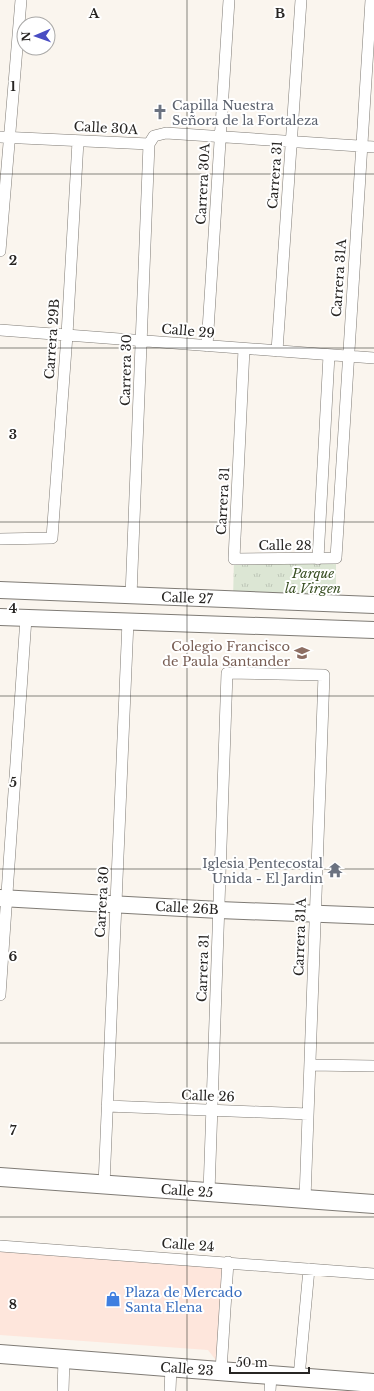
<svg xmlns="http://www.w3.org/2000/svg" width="374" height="1391" viewBox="0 0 374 1391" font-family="'Libre Baskerville',serif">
  <defs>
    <pattern id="park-tufts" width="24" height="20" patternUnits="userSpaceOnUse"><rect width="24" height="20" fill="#dce6d4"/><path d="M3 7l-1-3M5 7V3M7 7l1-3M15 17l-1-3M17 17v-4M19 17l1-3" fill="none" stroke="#bdc5b6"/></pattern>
  </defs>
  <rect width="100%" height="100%" fill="#faf5ee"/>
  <path fill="#fee6dc" d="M 0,1246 L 228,1262 L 221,1371 L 215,1359 L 208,1350 L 0,1335 Z"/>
  <path fill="url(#park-tufts)" d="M 336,558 L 336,603 L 233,600 L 234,559 Z"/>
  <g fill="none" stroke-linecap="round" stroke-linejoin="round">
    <g stroke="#7f7b75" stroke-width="12">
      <path id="street" d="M 0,137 L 149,144
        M 0,251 L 21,0
        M 0,330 L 374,358
        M 207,346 L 229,0
        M 244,349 L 234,559 L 336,558 L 371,0
        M 277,351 L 301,0
        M 0,539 L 52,538 L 67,335 L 78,141
        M 318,559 L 329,355
        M 131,596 L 149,144 L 154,136 L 166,133 L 374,147
        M 0,995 L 26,618
        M 310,1065 L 374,1066
        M 107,1106 L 308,1114
        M 104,1185 L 128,621
        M 209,1192 L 227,673 L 324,675 L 305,1199
        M 0,1246 L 374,1274
        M 221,1371 L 228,1262
        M 299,1377 L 309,1269
        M 63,1391 L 64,1359
        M 170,1391 L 171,1367
        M 270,1391 L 271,1375"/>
    </g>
    <g stroke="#7f7b75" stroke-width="18">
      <path id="secondary" d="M 0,590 L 374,605
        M 0,617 L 374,630
        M 0,898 L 219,910 L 374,916"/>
    </g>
    <g stroke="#7f7b75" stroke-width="20">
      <path id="primary" d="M 0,1177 L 374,1204
        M 0,1354 L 374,1383"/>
    </g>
    <use href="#street" stroke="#fff" stroke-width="11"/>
    <use href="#secondary" stroke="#fff" stroke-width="16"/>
    <use href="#primary" stroke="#fff" stroke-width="18"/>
  </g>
  <path fill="none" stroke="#272523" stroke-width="1" stroke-opacity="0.55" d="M 187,0 L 187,1391M 0,174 L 374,174M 0,348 L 374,348M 0,522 L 374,522M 0,696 L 374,696M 0,869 L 374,869M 0,1043 L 374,1043M 0,1217 L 374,1217"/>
  <defs>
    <g id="church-bare" transform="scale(1.2)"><path d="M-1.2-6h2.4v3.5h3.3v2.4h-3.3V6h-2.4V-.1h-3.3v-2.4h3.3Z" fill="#6b7280" stroke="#fff" stroke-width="2.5" paint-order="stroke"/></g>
    <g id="school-bare" transform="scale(1.2)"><path d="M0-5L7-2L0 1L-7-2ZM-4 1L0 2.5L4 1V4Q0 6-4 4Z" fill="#8d6e63" stroke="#fff" stroke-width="2.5" paint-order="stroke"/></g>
    <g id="temple-bare" transform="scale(1.2)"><path d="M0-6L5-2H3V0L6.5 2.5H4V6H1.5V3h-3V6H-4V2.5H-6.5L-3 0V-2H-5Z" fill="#6b7280" stroke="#fff" stroke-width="2.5" paint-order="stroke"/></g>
    <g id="shop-bare" transform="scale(1.2)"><path d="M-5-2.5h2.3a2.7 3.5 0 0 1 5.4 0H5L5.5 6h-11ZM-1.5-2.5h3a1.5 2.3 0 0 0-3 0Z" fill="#3f7fe0" stroke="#fff" stroke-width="2.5" paint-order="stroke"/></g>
  </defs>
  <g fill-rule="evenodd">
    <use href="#church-bare" x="160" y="112"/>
    <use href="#school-bare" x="302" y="653"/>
    <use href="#temple-bare" x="335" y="870"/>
    <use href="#shop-bare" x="113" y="1299"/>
  </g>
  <g text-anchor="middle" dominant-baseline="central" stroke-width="4" stroke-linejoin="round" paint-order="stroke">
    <g font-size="13" fill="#5b616d" stroke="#fff" text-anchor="start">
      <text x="172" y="105">Capilla Nuestra<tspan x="172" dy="15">Señora de la Fortaleza</tspan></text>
      <text x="323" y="863" text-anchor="end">Iglesia Pentecostal<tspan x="323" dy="15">Unida - El Jardin</tspan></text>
    </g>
    <g font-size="13" fill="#272523" stroke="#fff">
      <text transform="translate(106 128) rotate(3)">Calle 30A</text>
      <text transform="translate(275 175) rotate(-86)">Carrera 31</text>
      <text transform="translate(203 184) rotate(-87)">Carrera 30A</text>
      <text transform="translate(339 278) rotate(-86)">Carrera 31A</text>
      <text transform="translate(188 331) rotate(5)">Calle 29</text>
      <text transform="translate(52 339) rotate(-86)">Carrera 29B</text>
      <text transform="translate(126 370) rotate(-89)">Carrera 30</text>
      <text transform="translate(223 501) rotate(-87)">Carrera 31</text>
      <text x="285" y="545">Calle 28</text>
      <text transform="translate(187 598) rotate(2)">Calle 27</text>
      <text transform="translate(102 902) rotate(-87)">Carrera 30</text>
      <text transform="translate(187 908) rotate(3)">Calle 26B</text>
      <text transform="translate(300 937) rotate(-88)">Carrera 31A</text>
      <text transform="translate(203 968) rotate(-88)">Carrera 31</text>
      <text transform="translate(208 1096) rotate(2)">Calle 26</text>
      <text transform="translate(187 1191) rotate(4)">Calle 25</text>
      <text transform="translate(188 1245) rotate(4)">Calle 24</text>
      <text transform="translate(187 1369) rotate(4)">Calle 23</text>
    </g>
    <g font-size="13" font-style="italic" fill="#394f23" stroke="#fff">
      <text x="313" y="573">Parque<tspan x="313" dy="15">la Virgen</tspan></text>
    </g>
    <g font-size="13" fill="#785e54" stroke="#fff" text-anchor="end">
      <text x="290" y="646">Colegio Francisco<tspan x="290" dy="15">de Paula Santander</tspan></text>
    </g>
    <g font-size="13" fill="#366cbe" stroke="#fff" text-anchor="start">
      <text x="125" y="1292">Plaza de Mercado<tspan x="125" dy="15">Santa Elena</tspan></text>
    </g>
  </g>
  <g font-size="13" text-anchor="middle" font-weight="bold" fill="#272523" stroke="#fff" stroke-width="4" stroke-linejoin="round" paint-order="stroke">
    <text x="94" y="18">A</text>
    <text x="280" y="18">B</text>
    <text x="13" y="91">1</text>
    <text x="13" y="265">2</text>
    <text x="13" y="439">3</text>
    <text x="13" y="613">4</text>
    <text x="13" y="787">5</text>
    <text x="13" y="961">6</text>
    <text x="13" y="1135">7</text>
    <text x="13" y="1309">8</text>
  </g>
  <g transform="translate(36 36) rotate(268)"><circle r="19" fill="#ffffff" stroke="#a9a8a7"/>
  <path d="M0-3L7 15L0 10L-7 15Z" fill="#494dc3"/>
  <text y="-6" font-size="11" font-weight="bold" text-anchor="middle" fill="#272523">N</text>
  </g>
  <path d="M230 1367v6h79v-6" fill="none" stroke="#272523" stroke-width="2"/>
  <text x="236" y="1367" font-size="12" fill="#272523" stroke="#ffffff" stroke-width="3" paint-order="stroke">50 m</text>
</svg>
